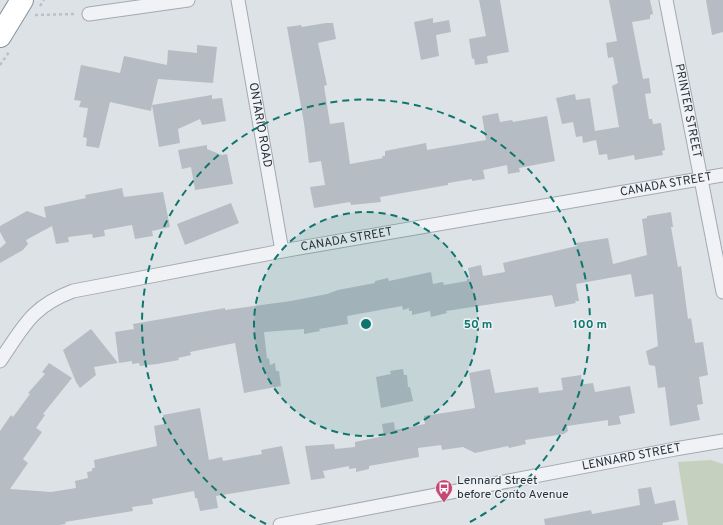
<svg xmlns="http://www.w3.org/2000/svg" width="723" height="525" viewBox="0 0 723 525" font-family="Overpass,sans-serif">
  <rect width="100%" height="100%" fill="#dde2e6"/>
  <path fill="#c6d0bf" d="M 711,460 L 723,464 L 723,525 L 688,525 L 678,462 Z"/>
  <path fill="#b5bcc3" d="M 479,0 L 500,0 L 509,52 L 487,56 L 488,63 L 475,65 L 474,58 L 472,59 L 469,39 L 486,36 Z
    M 609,0 L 650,0 L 653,14 L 650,15 L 650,19 L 632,22 L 643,79 L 649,78 L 651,93 L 645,94 L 649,119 L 652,119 L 653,124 L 661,123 L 665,150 L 662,151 L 663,155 L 635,160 L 634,155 L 608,160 L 607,154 L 599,155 L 596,140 L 583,143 L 582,136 L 576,137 L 573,122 L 562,124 L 556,98 L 575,94 L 576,100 L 590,98 L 595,131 L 619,127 L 612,86 L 618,83 L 613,57 L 608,58 L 606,43 L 617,41 Z
    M 706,0 L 723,0 L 723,32 L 712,35 Z
    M 433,18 L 433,23 L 449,20 L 451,32 L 436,35 L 439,56 L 421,60 L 414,22 Z
    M 326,23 L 333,23 L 336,39 L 318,43 L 327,85 L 324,86 L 330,124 L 344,122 L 350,164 L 383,158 L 382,156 L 385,156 L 385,151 L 426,143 L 427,150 L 486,140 L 482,116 L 498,113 L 500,122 L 512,120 L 513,122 L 547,116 L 555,161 L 519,168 L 520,172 L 508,174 L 507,165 L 483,170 L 485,179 L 472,181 L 472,179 L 448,183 L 448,185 L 380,197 L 381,202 L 351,205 L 350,202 L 314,208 L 310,187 L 325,185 L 321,161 L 309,163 L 304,123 L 287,27 L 301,25 L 302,27 Z
    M 197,45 L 217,47 L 213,83 L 158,79 L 152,105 L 212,95 L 212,99 L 222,98 L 226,121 L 202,125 L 200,119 L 178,129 L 180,143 L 159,147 L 152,105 L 151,111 L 110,102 L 99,148 L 86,146 L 87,138 L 83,137 L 88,108 L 79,107 L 81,101 L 74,100 L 81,65 L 120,73 L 124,56 L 167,65 L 168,50 L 197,53 Z
    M 207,145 L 207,149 L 222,155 L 227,154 L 233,184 L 195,190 L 191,167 L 182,169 L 178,150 Z
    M 122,188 L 124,197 L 163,192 L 170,227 L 152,231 L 153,236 L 135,239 L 132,225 L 104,230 L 105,236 L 93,238 L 92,234 L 68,237 L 69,242 L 56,244 L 52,226 L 26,240 L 28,244 L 23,250 L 0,263 L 0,248 L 6,243 L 0,232 L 0,226 L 27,211 L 46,218 L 44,207 L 86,198 L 85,195 Z
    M 231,203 L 239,223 L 185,245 L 177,224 Z
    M 671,212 L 673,227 L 671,227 L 678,267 L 681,266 L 688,319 L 691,318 L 695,343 L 703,342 L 708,375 L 699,377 L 703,404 L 697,405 L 700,420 L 670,426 L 665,387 L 658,388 L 655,366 L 649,365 L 646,351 L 658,346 L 653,294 L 635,297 L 631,274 L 576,284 L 579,301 L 575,301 L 576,303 L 555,307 L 552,295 L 446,311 L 447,313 L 431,317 L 430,311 L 412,315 L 412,311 L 409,311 L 409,308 L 403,310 L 402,306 L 347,316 L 348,324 L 319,329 L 320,331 L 304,334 L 304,329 L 264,332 L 267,359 L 269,358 L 270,365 L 275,363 L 276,371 L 279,371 L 281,386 L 244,393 L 235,343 L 190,352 L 191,355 L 178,358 L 179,360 L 157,364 L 140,366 L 139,363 L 132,364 L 132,361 L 119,363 L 115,332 L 134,329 L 133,324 L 225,308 L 225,310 L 291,301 L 327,294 L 338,290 L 375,283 L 375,281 L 388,278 L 389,281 L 431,272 L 433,284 L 443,282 L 444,285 L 467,281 L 467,279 L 470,278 L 468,268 L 481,265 L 483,276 L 505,272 L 503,263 L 577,246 L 576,243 L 608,238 L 613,264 L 647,255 L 642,219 L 647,218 L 647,216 Z
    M 91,329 L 118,363 L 94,367 L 96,375 L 80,388 L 76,382 L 63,350 Z
    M 49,363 L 72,378 L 43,414 L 45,415 L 36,428 L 42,432 L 23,459 L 28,463 L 10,489 L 51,492 L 76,488 L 75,481 L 88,478 L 87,472 L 92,471 L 92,468 L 95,468 L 94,460 L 157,446 L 154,426 L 164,424 L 163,415 L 200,408 L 209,460 L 222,457 L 223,461 L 262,454 L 261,450 L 282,446 L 290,484 L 216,496 L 218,508 L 200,511 L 197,498 L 195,498 L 194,491 L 152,499 L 153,504 L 132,507 L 133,511 L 65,522 L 66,524 L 59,525 L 0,525 L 0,431 L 11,415 L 13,417 L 30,394 L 28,393 L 45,374 L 42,372 Z
    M 403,369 L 404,375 L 407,375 L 408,387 L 410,387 L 413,401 L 381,408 L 376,377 L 391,374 L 390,371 Z
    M 490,369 L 495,393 L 538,387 L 539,393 L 563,390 L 561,378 L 581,375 L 582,383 L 585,384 L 593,383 L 595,392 L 630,386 L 635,413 L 619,416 L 621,424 L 608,426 L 608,420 L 567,426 L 568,431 L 564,434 L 525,440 L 526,444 L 509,448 L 508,446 L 475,453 L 463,447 L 442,450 L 441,445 L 418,448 L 419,457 L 369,466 L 369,469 L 356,472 L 356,468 L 349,469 L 349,466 L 323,471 L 325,478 L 311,480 L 305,446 L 334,444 L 335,449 L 355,447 L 355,442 L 384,436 L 382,424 L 394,422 L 395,430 L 425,424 L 424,416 L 475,408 L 469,373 Z
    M 651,487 L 655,504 L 675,500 L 679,520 L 662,523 L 663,525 L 545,525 L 544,519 L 591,510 L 592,514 L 640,505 L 638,489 Z"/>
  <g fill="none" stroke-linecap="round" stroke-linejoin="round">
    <g stroke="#a3aab0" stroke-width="15">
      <g id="minor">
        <path id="s1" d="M 238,0 L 282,251"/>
        <path id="s2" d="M 666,0 L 723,292"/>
        <path d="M 89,14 L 188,0"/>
        <path id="s3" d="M 0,361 C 24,326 31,307 73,291 L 282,251 L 723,175"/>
        <path id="s4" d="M 280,525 L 675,449 L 723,441"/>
      </g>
    </g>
    <g stroke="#86929c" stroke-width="24">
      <path id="trunk" d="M 0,36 L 22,0"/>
    </g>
    <path stroke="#bcc0c5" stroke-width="2.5" stroke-dasharray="3 3" stroke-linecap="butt" d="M 40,6 L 44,0
      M 35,15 L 76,14
      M 0,65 L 9,52"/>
    <use href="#minor" stroke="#f0f2f5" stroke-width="13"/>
    <use href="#trunk" stroke="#fff" stroke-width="22"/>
  </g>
  <circle cx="366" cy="324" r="112" fill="#0f766e" fill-opacity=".12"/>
  <g fill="none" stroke="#0f766e" stroke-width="2" stroke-dasharray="7 5">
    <circle cx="366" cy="324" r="112"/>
    <path d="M266 524A224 224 0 1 1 466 524"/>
  </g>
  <defs>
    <g id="bus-pin" transform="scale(0.9)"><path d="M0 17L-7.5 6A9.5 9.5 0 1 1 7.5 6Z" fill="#c44970" stroke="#edf1f4"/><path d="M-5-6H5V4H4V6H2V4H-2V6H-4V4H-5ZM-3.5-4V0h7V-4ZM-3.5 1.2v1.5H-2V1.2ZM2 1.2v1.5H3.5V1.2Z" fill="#fff"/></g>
  </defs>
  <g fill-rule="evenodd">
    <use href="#bus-pin" x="444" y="488"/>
  </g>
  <g text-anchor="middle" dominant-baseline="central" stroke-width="3" stroke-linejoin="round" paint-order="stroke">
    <g font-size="12" fill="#28323c" stroke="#edf1f4">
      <text stroke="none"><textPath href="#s2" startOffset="113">PRINTER STREET</textPath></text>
      <text stroke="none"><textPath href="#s1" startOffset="127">ONTARIO ROAD</textPath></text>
      <text stroke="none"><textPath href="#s3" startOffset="706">CANADA STREET</textPath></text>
      <text stroke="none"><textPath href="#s3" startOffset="382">CANADA STREET</textPath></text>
      <text stroke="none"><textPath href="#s4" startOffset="358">LENNARD STREET</textPath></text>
    </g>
    <g font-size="12" fill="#28323c" stroke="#edf1f4" text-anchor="start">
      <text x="457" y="481">Lennard Street<tspan x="457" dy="14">before Conto Avenue</tspan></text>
    </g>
  </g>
  <circle cx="366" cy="324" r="6" fill="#0f766e" stroke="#edf1f4" stroke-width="2"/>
  <g font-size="12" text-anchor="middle" font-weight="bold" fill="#0f766e" stroke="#edf1f4" stroke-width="3" stroke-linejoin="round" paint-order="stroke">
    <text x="478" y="328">50 m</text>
    <text x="590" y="328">100 m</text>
  </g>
</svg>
